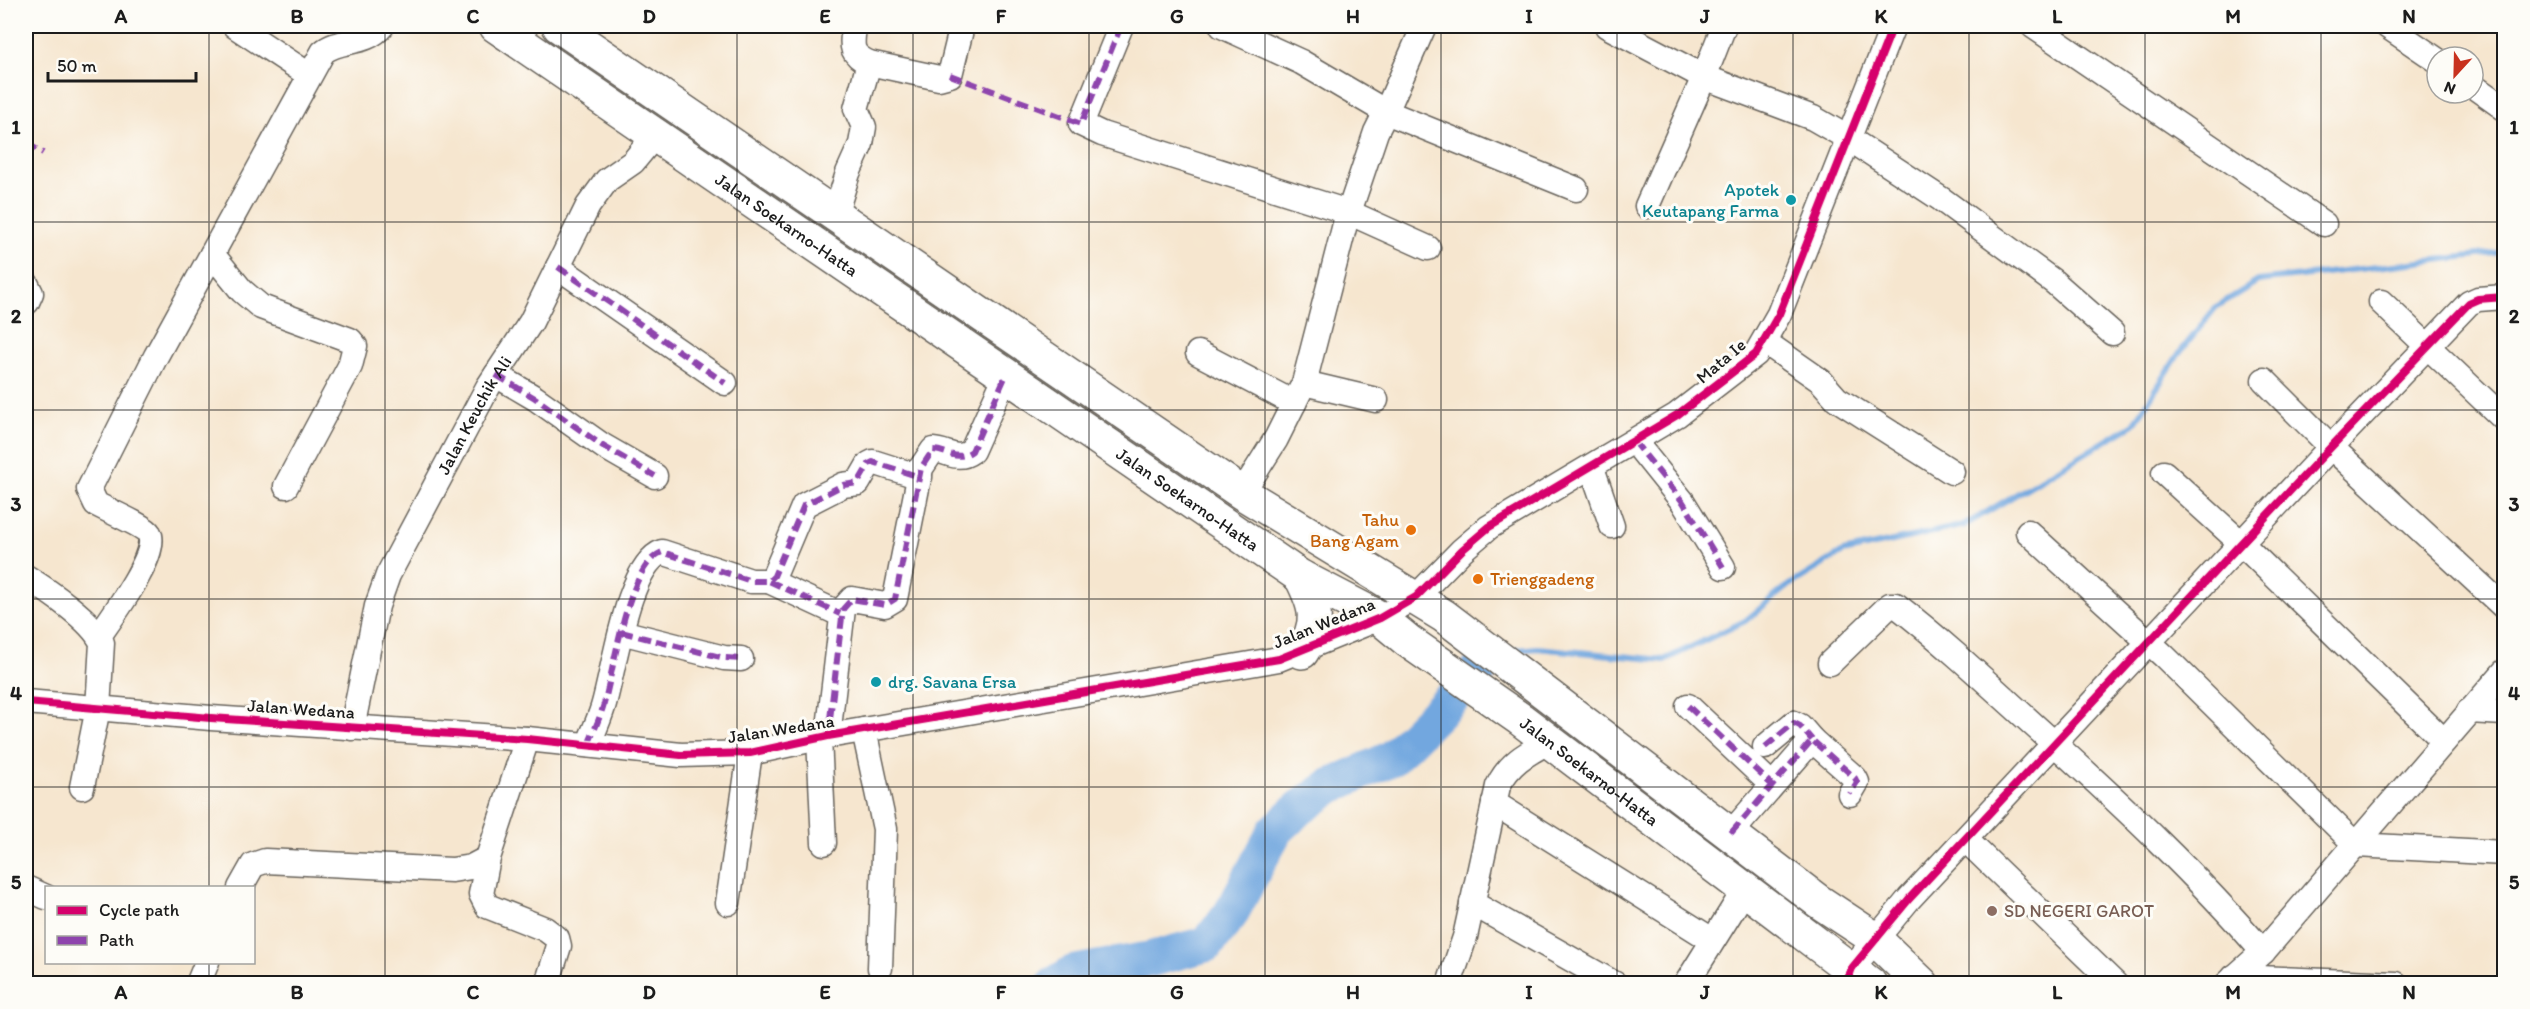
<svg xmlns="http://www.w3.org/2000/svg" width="2530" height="1009" viewBox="0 0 2530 1009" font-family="Itim,sans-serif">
  <rect width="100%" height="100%" fill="#fdfcf7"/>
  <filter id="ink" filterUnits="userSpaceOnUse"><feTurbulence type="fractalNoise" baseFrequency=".0167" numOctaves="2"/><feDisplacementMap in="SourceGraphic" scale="12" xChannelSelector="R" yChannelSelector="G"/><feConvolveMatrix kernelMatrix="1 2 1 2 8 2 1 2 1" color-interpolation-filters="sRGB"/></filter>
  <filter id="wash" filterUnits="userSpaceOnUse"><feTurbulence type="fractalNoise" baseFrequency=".008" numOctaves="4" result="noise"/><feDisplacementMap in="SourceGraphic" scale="24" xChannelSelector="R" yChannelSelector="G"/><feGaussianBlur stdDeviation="1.35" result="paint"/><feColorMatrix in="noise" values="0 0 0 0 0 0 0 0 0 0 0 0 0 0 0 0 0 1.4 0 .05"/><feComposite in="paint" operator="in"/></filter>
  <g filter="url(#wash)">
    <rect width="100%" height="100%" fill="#f6e6cf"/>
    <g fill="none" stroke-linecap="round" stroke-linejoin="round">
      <path stroke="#72a7df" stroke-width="6" d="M 1510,653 L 1517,650 L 1537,648 L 1664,660 L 1745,621 L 1785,588 L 1843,552 L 1965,525 L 2134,424 L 2178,355 L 2216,307 L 2258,281 L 2504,252"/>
      <path stroke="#72a7df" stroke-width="36" d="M 1055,984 L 1073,973 L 1151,959 L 1207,944 L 1230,915 L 1275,831 L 1300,808 L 1331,786 L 1392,758 L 1479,671"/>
    </g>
  </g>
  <g filter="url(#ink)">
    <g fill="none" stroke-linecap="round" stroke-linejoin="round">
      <g stroke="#68635b" stroke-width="27">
        <g id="minor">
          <path d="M 235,26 L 309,75"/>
          <path d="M 854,26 C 852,46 849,53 869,63"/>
          <path d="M 1121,26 L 1081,124 L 1102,134 L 1348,212 L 1428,248"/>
          <path d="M 1222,26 L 1301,62 L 1386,112 L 1424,26"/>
          <path d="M 1607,26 L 1704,77 L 1813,118 L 1848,138 L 1941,199 L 2054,282 L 2112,333"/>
          <path d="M 2033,26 L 2324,224"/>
          <path d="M 2387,26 L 2437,60"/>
          <path d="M 2473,86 L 2504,108"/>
          <path d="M 1647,206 L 1704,77 L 1724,26"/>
          <path d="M 835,215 L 848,173 L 861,144 L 864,127 L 856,109 L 869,63 L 939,78 L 950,75 L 962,26"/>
          <path d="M 558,267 L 725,383"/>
          <path d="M 26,283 L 31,293 L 27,302"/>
          <path d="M 2381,302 L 2504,419"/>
          <path d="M 1765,342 L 1821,381 L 1837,399 L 1952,472"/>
          <path d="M 1198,353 L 1294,403"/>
          <path d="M 496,375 L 535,398 L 603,446 L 655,476"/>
          <path d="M 2264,380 L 2331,447 L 2504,607"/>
          <path d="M 1304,383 L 1376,400"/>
          <path d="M 1634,441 L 1683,502 L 1723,567"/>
          <path d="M 1592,468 L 1612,526"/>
          <path d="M 2164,473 L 2242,544 L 2444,741"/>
          <path d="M 286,486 L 350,366 L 355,346 L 350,340 L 261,307 L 242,291 L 212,254 L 323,52 C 340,38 365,46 382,26"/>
          <path d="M 1242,493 L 1276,439 L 1304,383 L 1345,224 L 1376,132 L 1386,112 L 1576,189"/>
          <path d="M 2028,532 L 2164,656 L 2356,845 L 2504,853"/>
          <path d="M 26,577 C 47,590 93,621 102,643 L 98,708 L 82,787"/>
          <path d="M 769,581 L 840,614"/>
          <path d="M 621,632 L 724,658 L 741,659"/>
          <path d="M 99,636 C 111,618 160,553 149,533 C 146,527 105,509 96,504 L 89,489 L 156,356 L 212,254"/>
          <path d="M 1830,663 L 1890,605 L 1896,605 C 1949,646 1997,692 2047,737 C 2122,805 2196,874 2263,952"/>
          <path d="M 26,702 L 211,718 L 527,739 L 681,755 L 713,754 L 750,753 L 828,736 L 1279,659 L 1380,618 L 1416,597 L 1462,550 L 1489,527 L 1677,415 L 1756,354 L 1779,314 L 1893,26"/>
          <path d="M 1688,706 L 1771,784"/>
          <path d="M 2469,711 L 2504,713"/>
          <path id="s1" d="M 352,728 L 377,606 L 388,575 L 488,387 L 531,322 L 588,206 L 607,180 L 633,162 L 656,134"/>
          <path d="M 864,730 L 885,829 L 880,968"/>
          <path d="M 828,736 L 843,609 L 852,599 L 885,605 L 895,599 L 921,468 L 933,450 C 949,451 957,462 972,451 L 1006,375"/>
          <path d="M 819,738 L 824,843"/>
          <path d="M 588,745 C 593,733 599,720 603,707 C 614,672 627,565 662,552 L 751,581 L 769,581 L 774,576 L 804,505 L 843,485 L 858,483 L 869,464 L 873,462 L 920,477"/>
          <path d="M 1765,747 L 1794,723 L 1800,726 L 1812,740"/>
          <path d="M 1494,803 L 1712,940"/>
          <path d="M 1731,833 L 1812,740 L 1855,778 L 1857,782 L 1850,794"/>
          <path d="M 1966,840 L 2115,984"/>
          <path d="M 488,858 L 481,894 L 487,906 L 545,929 L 557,938 L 559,946 L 547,984"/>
          <path d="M 26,888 L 46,897"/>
          <path d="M 240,888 L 253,865 L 265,861 L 452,870 L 471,867 L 488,858 L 527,739"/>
          <path d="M 728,903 L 750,753"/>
          <path d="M 1472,903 L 1615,984"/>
          <path d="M 2234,977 L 2396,984"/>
          <path d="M 198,984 L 207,962"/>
          <path d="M 1449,984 L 1465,937 L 1498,786 C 1509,763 1526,754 1548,742"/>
          <path d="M 1686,984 L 1744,891"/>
          <path d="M 1846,984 L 1852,968 L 1909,899 L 2331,447 L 2469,303 L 2478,299 L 2504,297"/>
          <path d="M 2227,984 L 2263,952 L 2504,672"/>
        </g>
      </g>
      <g stroke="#68635b" stroke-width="36">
        <g id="highway">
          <path id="s2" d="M 496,26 L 1301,577 L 1380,618 L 1408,641 L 1520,719 L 1870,984"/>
          <path d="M 559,26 L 1242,493 L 1444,616 L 1818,901 L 1874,938 L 1922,984"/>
          <path d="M 1301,577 C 1316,607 1321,622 1302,652"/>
        </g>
      </g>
      <use href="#minor" stroke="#fff" stroke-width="24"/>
      <use href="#highway" stroke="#fff" stroke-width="33"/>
      <path stroke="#8e44ad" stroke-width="6" stroke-dasharray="12 6" stroke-linecap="butt" d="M 562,27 L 563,26
        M 950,75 L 1081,124 L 1121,26
        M 26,143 L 43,153
        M 558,267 L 725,383
        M 496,375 L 535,398 L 603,446 L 655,476
        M 1634,441 L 1683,502 L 1723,567
        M 769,581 L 840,614
        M 621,632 L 724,658 L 741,659
        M 1688,706 L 1771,784
        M 828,736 L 843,609 L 852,599 L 885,605 L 895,599 L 921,468 L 933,450 C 949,451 957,462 972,451 L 1006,375
        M 588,745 C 593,733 599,720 603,707 C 614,672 627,565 662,552 L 751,581 L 769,581 L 774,576 L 804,505 L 843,485 L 858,483 L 869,464 L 873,462 L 920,477
        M 1765,747 L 1794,723 L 1800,726 L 1812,740
        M 1731,833 L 1812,740 L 1855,778 L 1857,782 L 1850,794"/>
      <g stroke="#fdfcf7" stroke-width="11">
        <path id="cycleway" d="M 26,702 L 211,718 L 527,739 L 681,755 L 713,754 L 750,753 L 828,736 L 1279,659 L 1380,618 L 1416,597 L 1462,550 L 1489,527 L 1677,415 L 1756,354 L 1779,314 L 1893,26
          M 1846,984 L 1852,968 L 1909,899 L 2331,447 L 2469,303 L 2478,299 L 2504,297"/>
      </g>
      <use href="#cycleway" stroke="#d6006c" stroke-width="8"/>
    </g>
  </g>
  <path fill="none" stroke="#1c1c1c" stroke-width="1.5" stroke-opacity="0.55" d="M 209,26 L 209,888M 385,26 L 385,984M 561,26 L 561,984M 737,26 L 737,984M 913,26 L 913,984M 1089,26 L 1089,984M 1265,26 L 1265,984M 1441,26 L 1441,984M 1617,26 L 1617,984M 1793,26 L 1793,984M 1969,26 L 1969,984M 2145,26 L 2145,984M 2321,26 L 2321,984M 26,222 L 2504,222M 26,410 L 2504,410M 26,599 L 2504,599M 26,787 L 2504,787M 209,962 L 209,984"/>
  <g fill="#0f9aa8" stroke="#fdfcf7" stroke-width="2">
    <circle cx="1791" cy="200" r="6"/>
    <circle cx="876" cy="682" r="6"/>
  </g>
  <g fill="#e8710a" stroke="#fdfcf7" stroke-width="2">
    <circle cx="1411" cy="530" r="6"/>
    <circle cx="1478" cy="579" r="6"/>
  </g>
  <circle fill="#8d6e63" stroke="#fdfcf7" stroke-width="2" cx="1992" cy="911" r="6"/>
  <g text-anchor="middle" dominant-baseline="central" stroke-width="6" stroke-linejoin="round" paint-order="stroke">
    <g font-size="18" fill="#0d838f" stroke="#fdfcf7" text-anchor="end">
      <text x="1779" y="190">Apotek<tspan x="1779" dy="21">Keutapang Farma</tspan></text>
      <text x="888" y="682" text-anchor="start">drg. Savana Ersa</text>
    </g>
    <g font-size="18" fill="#1c1c1c" stroke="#fdfcf7">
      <text stroke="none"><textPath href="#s2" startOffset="352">Jalan Soekarno-Hatta</textPath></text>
      <text transform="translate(1721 361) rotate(-40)">Mata Ie</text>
      <text stroke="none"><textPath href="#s1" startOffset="339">Jalan Keuchik Ali</textPath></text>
      <text stroke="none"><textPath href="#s2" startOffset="838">Jalan Soekarno-Hatta</textPath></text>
      <text transform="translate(1324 623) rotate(-22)">Jalan Wedana</text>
      <text transform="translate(301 709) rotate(4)">Jalan Wedana</text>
      <text transform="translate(781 729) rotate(-9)">Jalan Wedana</text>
      <text stroke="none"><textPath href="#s2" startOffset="1324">Jalan Soekarno-Hatta</textPath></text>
    </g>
    <g font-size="18" fill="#c56008" stroke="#fdfcf7" text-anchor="end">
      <text x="1399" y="520">Tahu<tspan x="1399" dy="21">Bang Agam</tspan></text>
      <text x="1490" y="579" text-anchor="start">Trienggadeng</text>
    </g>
    <g font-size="18" fill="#785e54" stroke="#fdfcf7" text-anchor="start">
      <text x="2004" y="911">SD NEGERI GAROT</text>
    </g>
  </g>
  <rect width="2530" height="1009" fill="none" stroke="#fdfcf7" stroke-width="66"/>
  <rect x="45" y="886" width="210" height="78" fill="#fdfcf7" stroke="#a3a29f" stroke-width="1.5"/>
  <rect x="57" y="906" width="30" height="9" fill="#d6006c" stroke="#a3a29f" stroke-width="1.5"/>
  <text x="99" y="916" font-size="18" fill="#1c1c1c">Cycle path</text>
  <rect x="57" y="936" width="30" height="9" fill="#8e44ad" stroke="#a3a29f" stroke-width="1.5"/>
  <text x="99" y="946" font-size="18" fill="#1c1c1c">Path</text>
  <g transform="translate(2455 75) rotate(202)"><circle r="28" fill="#fdfcf7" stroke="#a3a29f" stroke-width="1.5"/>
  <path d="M0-4.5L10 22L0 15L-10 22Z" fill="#c8321e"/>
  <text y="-9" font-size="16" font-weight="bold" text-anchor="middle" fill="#1c1c1c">N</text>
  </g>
  <path d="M48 72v9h148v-9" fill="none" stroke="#1c1c1c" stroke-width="3"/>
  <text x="57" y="72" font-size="18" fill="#1c1c1c" stroke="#fdfcf7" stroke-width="4.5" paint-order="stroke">50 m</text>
  <rect x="33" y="33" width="2464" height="943" fill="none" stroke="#1c1c1c" stroke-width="2"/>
  <g font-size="20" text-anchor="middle" font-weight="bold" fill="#1c1c1c">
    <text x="121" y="23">A</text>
    <text x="297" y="23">B</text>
    <text x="473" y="23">C</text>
    <text x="649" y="23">D</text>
    <text x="825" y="23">E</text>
    <text x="1001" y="23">F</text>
    <text x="1177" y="23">G</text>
    <text x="1353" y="23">H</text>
    <text x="1529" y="23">I</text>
    <text x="1705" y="23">J</text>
    <text x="1881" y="23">K</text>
    <text x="2057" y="23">L</text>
    <text x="2233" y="23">M</text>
    <text x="2409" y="23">N</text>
    <text x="16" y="134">1</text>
    <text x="2514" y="134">1</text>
    <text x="16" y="323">2</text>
    <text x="2514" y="323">2</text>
    <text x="16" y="511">3</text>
    <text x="2514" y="511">3</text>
    <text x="16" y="700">4</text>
    <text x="2514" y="700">4</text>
    <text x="16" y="889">5</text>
    <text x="2514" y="889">5</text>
    <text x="121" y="999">A</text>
    <text x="297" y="999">B</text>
    <text x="473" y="999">C</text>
    <text x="649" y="999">D</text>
    <text x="825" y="999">E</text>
    <text x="1001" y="999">F</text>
    <text x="1177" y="999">G</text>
    <text x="1353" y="999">H</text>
    <text x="1529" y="999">I</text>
    <text x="1705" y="999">J</text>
    <text x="1881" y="999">K</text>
    <text x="2057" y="999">L</text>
    <text x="2233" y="999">M</text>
    <text x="2409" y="999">N</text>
  </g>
</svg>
